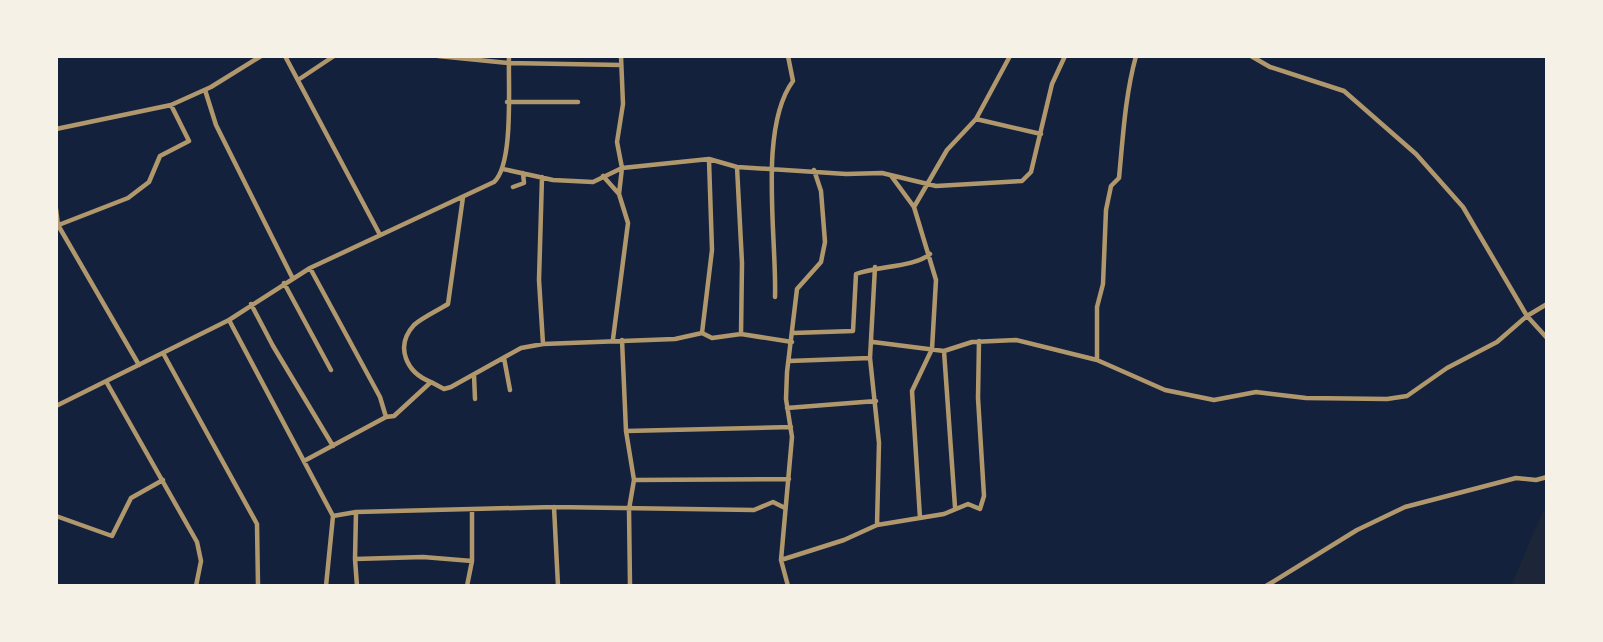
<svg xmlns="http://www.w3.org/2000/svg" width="1603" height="642" viewBox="0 0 1603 642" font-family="'DM Sans',sans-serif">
  <rect width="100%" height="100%" fill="#14213d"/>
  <path fill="#1d2539" d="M 1543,511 L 1547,513 L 1547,586 L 1511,586 Z"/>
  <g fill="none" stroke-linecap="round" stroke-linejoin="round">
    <path stroke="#b1986c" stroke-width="4.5" d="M 285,56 L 379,233
      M 438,56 L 508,63 L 621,65
      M 1251,56 L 1270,67 L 1344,91 L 1416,154 L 1463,207 L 1527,316 L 1547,338
      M 298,80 L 334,56
      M 205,90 L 216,125 L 293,279
      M 507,102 L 578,102
      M 976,119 L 1041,134
      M 56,129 L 171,105 L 211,87 L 261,56
      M 737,167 L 742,263 L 741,334
      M 503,169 L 553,180 L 593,182 L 622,168 L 709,159 L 737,167 L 846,174 L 882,173 L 936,186 L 1022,181 L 1031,172 L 1052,84 L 1065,56
      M 603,176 L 619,194 L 628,223 L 613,339
      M 542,177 L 539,280 L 543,344
      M 892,177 L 914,207 L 936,280 L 932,349 L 912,391 L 920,518
      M 513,187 L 524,183 L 523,173
      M 619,194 L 622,168 L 617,142 L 623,104 L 621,56
      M 914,207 L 947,150 L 976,119 L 1010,56
      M 56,209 L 58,225 L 139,365
      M 56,226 L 128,198 L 149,182 L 160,156 L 189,141 L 171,105
      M 875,267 L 870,358 L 879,443 L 877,525
      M 284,283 L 331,370
      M 775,297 C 777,239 758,128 793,81 L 788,56
      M 251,304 L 273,346 L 333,446
      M 229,320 L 333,516
      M 702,333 L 712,250 L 709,160
      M 793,333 L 853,331 L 856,274 C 877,266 915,267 930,254
      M 622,340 L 626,431 L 634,480 L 629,509 L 630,586
      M 873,342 L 944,351 L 972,342 L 1016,340 L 1097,360 L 1165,390 L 1214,400 L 1256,392 L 1306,398 L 1387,399 L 1407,396 L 1447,368 L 1497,342 L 1527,316 L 1547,304
      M 944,351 L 955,507
      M 163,353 L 257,524 L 258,586
      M 504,358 L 510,390
      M 1097,360 L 1097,307 L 1103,284 L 1106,210 L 1111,186 L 1119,178 C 1123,137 1125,96 1136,56
      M 789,361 L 870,358
      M 474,375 L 475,399
      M 431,382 L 444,389 L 451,387 L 521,348 L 543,344 L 675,339 L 702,333 L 712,338 L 741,334 L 792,342
      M 107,383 L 197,542 L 201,561 L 196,586
      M 56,406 L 229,320 L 310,268 L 494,182 C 514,164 508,84 509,56
      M 787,408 L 876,401
      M 386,417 L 394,416 L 431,382 C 407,373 394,347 414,325 C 423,317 437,311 448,304 L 463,197
      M 626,431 L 791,427
      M 304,461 L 386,417 L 380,397 L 310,268
      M 634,480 L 789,479
      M 554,507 L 558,586
      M 356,512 L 355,559 L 423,557 L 472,561
      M 56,516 L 112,536 L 131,498 L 163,480
      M 355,559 L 357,586
      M 781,560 L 844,540 L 877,525 L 944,514 L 968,504 L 980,509 L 984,496 L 978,398 L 979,341
      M 326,586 L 333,516 L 356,512 L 554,507 L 754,510 L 773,502 L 785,508
      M 467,586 L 472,561 L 472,510
      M 788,586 L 781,560 L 792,437 L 786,399 L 787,372 L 797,289 L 821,262 L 825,242 L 821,191 L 814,170
      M 1266,586 L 1357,530 L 1405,507 L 1516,478 L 1536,480 L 1547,477"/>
  </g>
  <rect width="1603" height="642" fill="none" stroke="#f6f1e7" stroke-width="116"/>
</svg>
